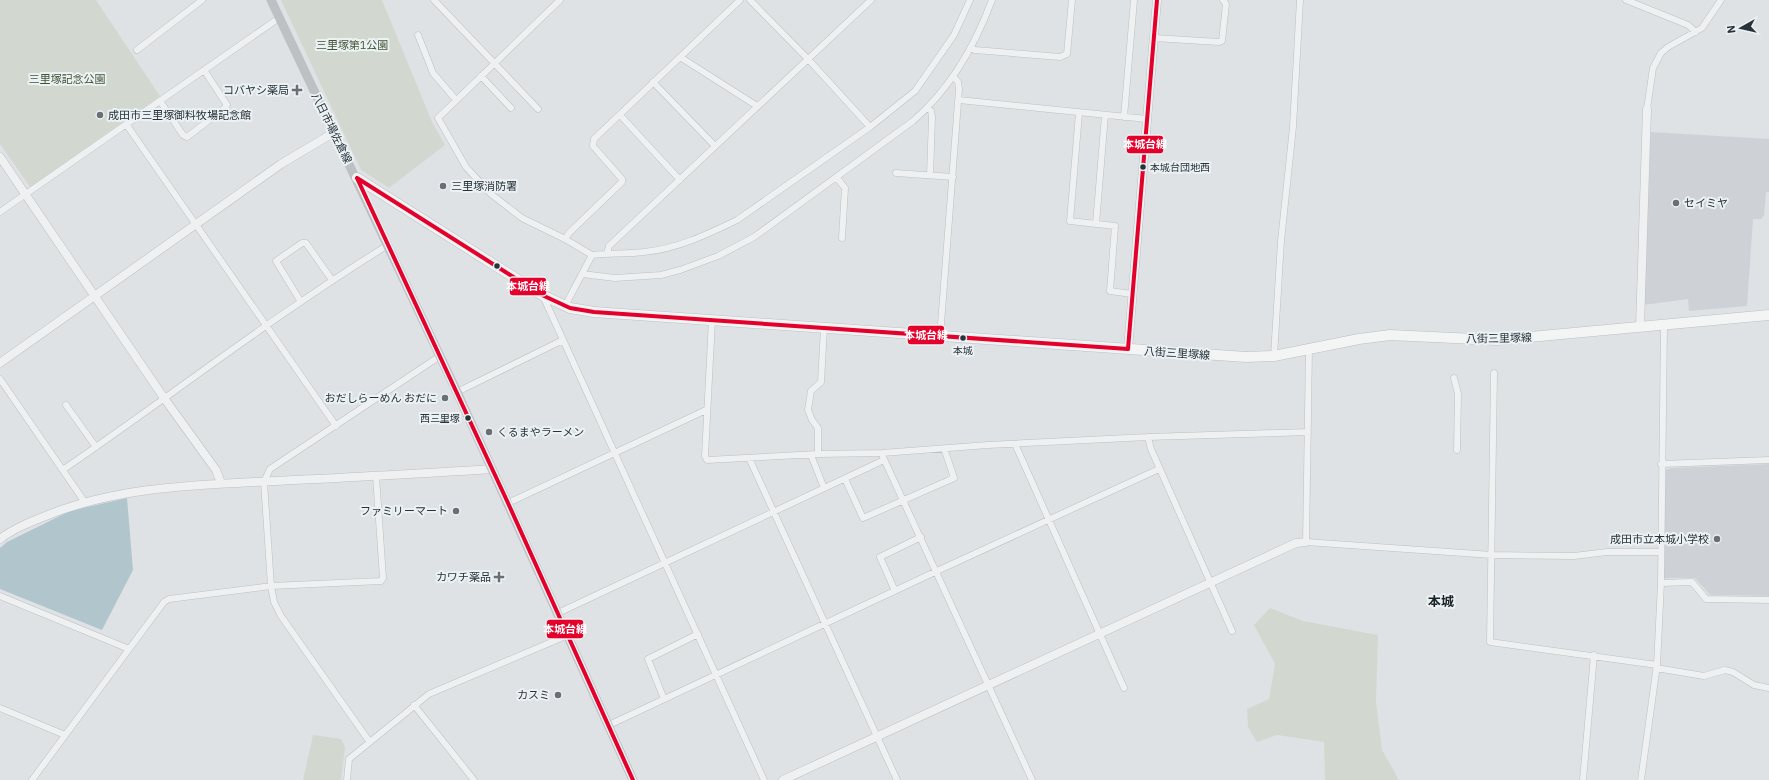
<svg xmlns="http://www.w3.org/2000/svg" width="1769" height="780" viewBox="0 0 1769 780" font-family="'IBM Plex Sans','Noto Sans JP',sans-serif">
  <rect width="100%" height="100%" fill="#dfe2e4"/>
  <path fill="#ced2d7" d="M 1651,132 L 1769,139 L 1769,192 L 1766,192 L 1764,216 L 1762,217 L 1762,219 L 1753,219 L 1747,306 L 1689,311 L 1688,299 L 1643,305 Z
    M 1769,464 L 1769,596 L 1710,595 L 1695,578 L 1663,578 L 1666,470 L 1671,468 Z"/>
  <path fill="#d2d8d0" d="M 0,0 L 96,0 L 160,96 L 30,187 L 0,144 Z
    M 281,0 L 382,0 L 432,122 L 445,145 L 389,188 L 361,170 Z
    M 1270,608 L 1303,621 L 1378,635 L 1376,702 L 1382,750 L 1399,780 L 1325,780 L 1324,742 L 1277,735 L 1257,742 L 1248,727 L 1247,709 L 1269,699 L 1275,664 L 1254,625 Z
    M 313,735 L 341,739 L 345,747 L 341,780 L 303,780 Z"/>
  <path fill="#b0c5cc" d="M 127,498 L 133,570 L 102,630 L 0,589 L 0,548 L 7,542 L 70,511 Z"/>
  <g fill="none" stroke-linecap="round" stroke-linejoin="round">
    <g stroke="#bdc0c2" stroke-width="7">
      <path id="minor" d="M 434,0 L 538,109
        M 560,0 L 438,118 L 466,167 L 491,194 L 522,218 L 565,239 L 592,255
        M 750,0 L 808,59 L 870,127
        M 1626,0 L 1688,25 L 1696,32
        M 418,35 L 433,73 L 456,100
        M 1154,38 L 1219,42 L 1222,41 L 1226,4 L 1223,0
        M 971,48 L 975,50 L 1060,57 L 1067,54 L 1072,0
        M 137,50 L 202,0
        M 680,57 L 757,106
        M 481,76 L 511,108
        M 653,82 L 715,146
        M 959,100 L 1147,119
        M 160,101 L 183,135 L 187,137 L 225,108 L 227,105 L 204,70
        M 928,108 L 931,111 L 932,117 L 930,175
        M 1647,109 L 1653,68 L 1661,53 L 1668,47 L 1702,28 L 1721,0
        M 1079,113 L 1070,221 L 1115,226 L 1110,291 L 1132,294
        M 620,115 L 680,180
        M 1124,117 L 1134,0
        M 126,124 L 336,426
        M 896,173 L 953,177
        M 836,177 L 845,188 L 842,238
        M 0,212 L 279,18
        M 1096,224 L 1105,115
        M 565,239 L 569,233 L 622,182 L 622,179 L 593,146 L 594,139 L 740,0
        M 607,253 L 609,246 L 871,0
        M 582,274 L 615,278 L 661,275 L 680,270 L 718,256 L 754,237 L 913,121 C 950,89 975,46 992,0
        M 543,296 L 764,780
        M 301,302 L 276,261 L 302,243 L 306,243 L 332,280
        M 565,306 L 592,255 C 609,253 627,254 644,252 C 677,249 708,234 737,220 L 870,127 L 915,91 L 954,35 L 970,0
        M 712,320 L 705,456 L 707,460 L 818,454 L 882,453 L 988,445 L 1148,437 L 1308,432
        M 940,337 L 959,89 L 958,82 L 953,76
        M 1309,349 L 1306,542 L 1492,555 L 1574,556 L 1607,552 L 1660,552
        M 1274,356 L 1281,241 L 1293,127 L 1300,0
        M 1494,373 L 1490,642 L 1657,665
        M 1454,378 L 1458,394 L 1457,450
        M 0,379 L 84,501
        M 457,392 L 563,340
        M 66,405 L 96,447
        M 1148,437 L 1151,449 L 1232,631
        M 1015,444 L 1124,688
        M 818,454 L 818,428 L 812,420 L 808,410 L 811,391 L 821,382 L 824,328
        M 811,455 L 824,488
        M 883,457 L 1032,780
        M 749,458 L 897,780
        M 1661,464 L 1769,460
        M 64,469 C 172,395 276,314 388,245
        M 845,479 L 863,518 L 954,478 L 944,448
        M 508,503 L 706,410
        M 1661,583 L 1692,582 L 1706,599 L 1769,600
        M 895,591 L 880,557 L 921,537
        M 0,596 L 129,649
        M 558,613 L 884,460
        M 1656,668 L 1704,676 L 1725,670 L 1733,672 L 1754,685 L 1769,688
        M 664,699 L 648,659 L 698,634
        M 414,705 L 474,780
        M 0,708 L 65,735
        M 609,725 L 937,571 L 1159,469
        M 369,741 L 281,616 L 274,602 L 271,586 L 264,482 L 270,469 L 440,356
        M 32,780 L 164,602 L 169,599 L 271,586 L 381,581 L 383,578 L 376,476
        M 347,780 L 349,759 L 429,694 L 568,635
        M 1583,780 L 1594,655
        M 1641,780 L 1657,665 L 1661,583 L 1664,325"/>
    </g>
    <g stroke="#bdc0c2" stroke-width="9">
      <path id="tertiary" d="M 0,157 L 164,398 L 216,470 L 221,483
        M 1640,327 L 1647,109
        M 1128,349 L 1157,0
        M 0,363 L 281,164 L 333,133
        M 0,539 C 13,529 28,523 43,517 C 122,484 208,485 292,480 C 359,477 425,473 492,469
        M 783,780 L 1296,543 L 1306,542"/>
    </g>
    <g stroke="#bcbfc1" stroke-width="11">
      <path id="primary" d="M 357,178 L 542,295 L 570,308 L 594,312 L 1246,357 L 1274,356 L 1359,339 L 1390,335 L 1497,340 L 1769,315"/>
    </g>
    <use href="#minor" stroke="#eef0f1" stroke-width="6"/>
    <use href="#tertiary" stroke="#eef0f1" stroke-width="8"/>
    <path stroke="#bdc1c3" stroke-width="9" d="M 271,0 L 457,392 L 633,780"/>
    <use href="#primary" stroke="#f3f4f4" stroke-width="10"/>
    <g stroke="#ecf1f3" stroke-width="7">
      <path id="bus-1" d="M 357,178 L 542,295 L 570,308 L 594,312 L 1128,349
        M 357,178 L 508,503 L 633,780
        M 1128,349 L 1157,0"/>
    </g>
    <use href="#bus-1" stroke="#e4002b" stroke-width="4"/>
  </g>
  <g fill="#687076" stroke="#ecf1f3" stroke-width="1.5">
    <path d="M295 84h4v4h4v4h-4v4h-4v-4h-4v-4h4z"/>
    <circle cx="100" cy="115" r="4"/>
    <circle cx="443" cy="186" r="4"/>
    <circle cx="1676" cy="203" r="4"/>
    <circle cx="445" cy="398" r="4"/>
    <circle cx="489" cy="432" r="4"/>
    <circle cx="456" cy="511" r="4"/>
    <circle cx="1717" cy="539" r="4"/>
    <path d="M497 571h4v4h4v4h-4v4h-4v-4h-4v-4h4z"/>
    <circle cx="558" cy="695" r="4"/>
  </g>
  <g fill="#28333b" stroke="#ecf1f3" stroke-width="1.5">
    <circle cx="1143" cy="167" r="3.5"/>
    <circle cx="497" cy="266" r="3.5"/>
    <circle cx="963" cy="338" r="3.5"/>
    <circle cx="468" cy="418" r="3.5"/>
  </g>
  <g text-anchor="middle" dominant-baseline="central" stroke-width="4" stroke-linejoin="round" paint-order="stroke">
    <g font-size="10" fill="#28333b" stroke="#ecf1f3" text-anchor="start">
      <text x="1150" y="167">本城台団地西</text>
      <text x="963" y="350" text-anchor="middle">本城</text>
      <text x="460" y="418" text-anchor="end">西三里塚</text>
    </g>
    <g font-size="11" fill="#445537" stroke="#ecf1f3">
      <text x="352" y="45">三里塚第1公園</text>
      <text x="67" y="79">三里塚記念公園</text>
    </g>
    <g font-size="11" fill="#28333b" stroke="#ecf1f3" text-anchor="end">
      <text x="289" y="90">コバヤシ薬局</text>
      <text x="108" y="115" text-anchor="start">成田市三里塚御料牧場記念館</text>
      <text x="451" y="186" text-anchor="start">三里塚消防署</text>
      <text x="1684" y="203" text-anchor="start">セイミヤ</text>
      <text x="437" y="398">おだしらーめん おだに</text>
      <text x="497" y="432" text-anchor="start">くるまやラーメン</text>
      <text x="448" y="511">ファミリーマート</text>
      <text x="1709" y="539">成田市立本城小学校</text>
      <text x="491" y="577">カワチ薬品</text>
      <text x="550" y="695">カスミ</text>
    </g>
    <g font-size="11" fill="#28333b" stroke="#ecf1f3">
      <text transform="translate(332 128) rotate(64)">八日市場佐倉線</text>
      <text transform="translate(1499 338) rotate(-1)">八街三里塚線</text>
      <text transform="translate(1177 353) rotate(4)">八街三里塚線</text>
    </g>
    <g font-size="13" font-weight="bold" fill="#1b242b" stroke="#ecf1f3">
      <text x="1441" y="601">本城</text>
    </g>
  </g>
  <g stroke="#ecf1f3" stroke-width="1.5">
    <rect x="1126" y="135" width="38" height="19" rx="4" fill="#e4002b"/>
    <rect x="509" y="277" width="38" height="19" rx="4" fill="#e4002b"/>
    <rect x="907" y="325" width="38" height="20" rx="4" fill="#e4002b"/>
    <rect x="546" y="619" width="38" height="20" rx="4" fill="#e4002b"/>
  </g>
  <g font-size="11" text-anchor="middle" font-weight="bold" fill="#fff">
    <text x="1145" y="148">本城台線</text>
    <text x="528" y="290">本城台線</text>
    <text x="926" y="339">本城台線</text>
    <text x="565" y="633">本城台線</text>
  </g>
  <g transform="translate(1741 28) rotate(262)" stroke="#ecf1f3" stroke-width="3" paint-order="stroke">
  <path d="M0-3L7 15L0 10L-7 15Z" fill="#28333b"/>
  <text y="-6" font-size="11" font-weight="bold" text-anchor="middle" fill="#28333b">N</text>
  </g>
</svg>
